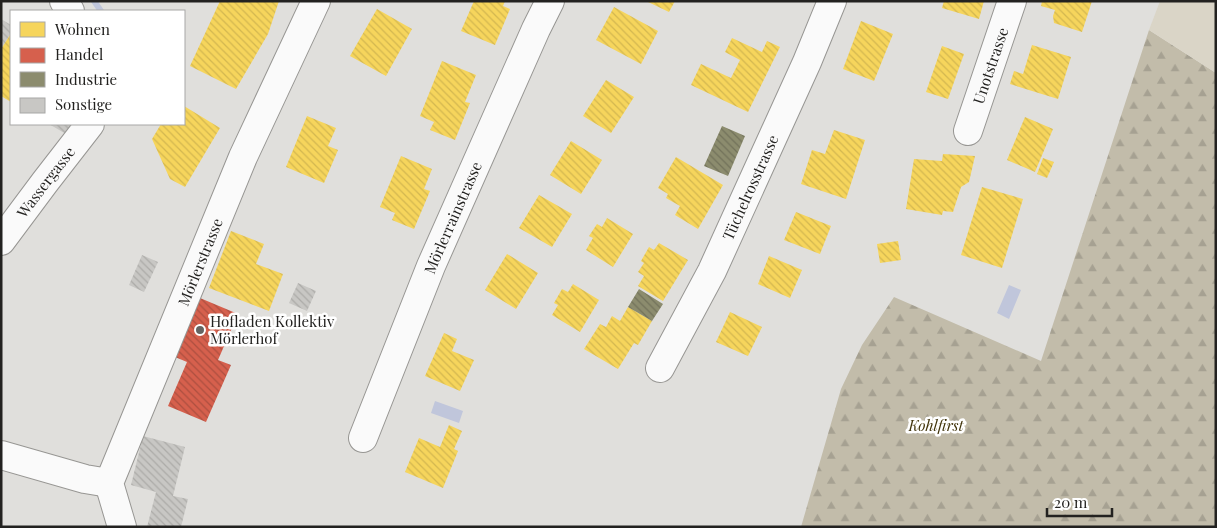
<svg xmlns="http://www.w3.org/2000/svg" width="1217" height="528" viewBox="0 0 1217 528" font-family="'Playfair Display',serif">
  <defs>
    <pattern id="forest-firs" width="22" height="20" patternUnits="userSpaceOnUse" patternTransform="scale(1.25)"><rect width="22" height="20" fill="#c2bcaa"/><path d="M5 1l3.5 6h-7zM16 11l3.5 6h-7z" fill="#a6a192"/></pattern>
    <pattern id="homes-back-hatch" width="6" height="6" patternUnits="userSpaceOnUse" patternTransform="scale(1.25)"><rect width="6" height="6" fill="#f6d55c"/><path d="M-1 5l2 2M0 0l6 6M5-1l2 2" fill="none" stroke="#d3b750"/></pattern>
    <pattern id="shops-back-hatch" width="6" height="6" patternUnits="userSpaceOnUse" patternTransform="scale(1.25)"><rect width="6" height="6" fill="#d6604d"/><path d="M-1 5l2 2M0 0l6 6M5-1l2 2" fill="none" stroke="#ad4f40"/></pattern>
    <pattern id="industry-back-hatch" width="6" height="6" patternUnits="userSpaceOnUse" patternTransform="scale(1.25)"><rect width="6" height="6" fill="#8c8c6e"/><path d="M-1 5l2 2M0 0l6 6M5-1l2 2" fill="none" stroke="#72725a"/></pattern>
    <pattern id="building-back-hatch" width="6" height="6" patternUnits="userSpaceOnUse" patternTransform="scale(1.25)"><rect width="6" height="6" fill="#c8c7c4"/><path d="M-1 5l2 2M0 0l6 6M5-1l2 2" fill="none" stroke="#acaba8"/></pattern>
  </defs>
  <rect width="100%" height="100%" fill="#e0dfdc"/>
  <path fill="url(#forest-firs)" d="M 1149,30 L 1216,73 L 1216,527 L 801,527 L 841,389 L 862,345 L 894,297 L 1041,361 Z"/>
  <path fill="#dad5c7" d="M 1160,1 L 1216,1 L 1216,73 L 1149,30 Z"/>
  <path fill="#c0c6db" d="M 1009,285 L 1021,290 L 1009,319 L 997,313 Z
    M 435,401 L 463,411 L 459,423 L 431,413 Z"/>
  <path fill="url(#homes-back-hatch)" d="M 220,1 L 279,1 L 268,34 L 236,89 L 190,66 Z
    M 474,1 L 505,1 L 503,6 L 510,9 L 495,45 L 461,31 Z
    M 646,1 L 675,1 L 669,12 Z
    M 944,1 L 984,1 L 979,19 L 942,8 Z
    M 1042,1 L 1092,1 L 1082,32 L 1054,23 L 1053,16 L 1055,10 L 1041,6 Z
    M 614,7 L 658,31 L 641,64 L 596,40 Z
    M 377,9 L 412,29 L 386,76 L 350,56 Z
    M 861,21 L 893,34 L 874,81 L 843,69 Z
    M 11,33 L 11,102 L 1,96 L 1,49 Z
    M 732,38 L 762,52 L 767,41 L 780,47 L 748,112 L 691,85 L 701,64 L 731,78 L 740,60 L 725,52 Z
    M 1032,45 L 1071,57 L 1058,99 L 1010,84 L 1014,71 L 1023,74 Z
    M 942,46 L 964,54 L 948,99 L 926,92 Z
    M 442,61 L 476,75 L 465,102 L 470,103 L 455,140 L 430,130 L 434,122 L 420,116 Z
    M 606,80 L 634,97 L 611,133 L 583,116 Z
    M 184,106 L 220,128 L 185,187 L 170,179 L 152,139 L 161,124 L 184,124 Z
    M 307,116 L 336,128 L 328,146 L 338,150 L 324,183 L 286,167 Z
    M 1025,117 L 1053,129 L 1035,172 L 1007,160 Z
    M 834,130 L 865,140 L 846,199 L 801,184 L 812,150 L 825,154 Z
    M 571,141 L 602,160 L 581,194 L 550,175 Z
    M 943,154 L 975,156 L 969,182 L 961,187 L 953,212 L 943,211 L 942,215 L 906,209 L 914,159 L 942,161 Z
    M 401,156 L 432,169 L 424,189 L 430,191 L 414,229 L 392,220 L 395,213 L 380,207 Z
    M 676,157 L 723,185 L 698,229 L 675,215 L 680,206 L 666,198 L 668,194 L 658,188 Z
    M 1043,158 L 1054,162 L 1047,178 L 1037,174 Z
    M 982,187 L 1023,199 L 1002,268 L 961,255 Z
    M 539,195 L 572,214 L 552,247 L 519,228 Z
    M 796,212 L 831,226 L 820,254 L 784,240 Z
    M 607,218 L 633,234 L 613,267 L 586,250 L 593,238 L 589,236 L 597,224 L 602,227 Z
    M 231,231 L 264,244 L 256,264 L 283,274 L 269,311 L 209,288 Z
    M 898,241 L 901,260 L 880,263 L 877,244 Z
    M 659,243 L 688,260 L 663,301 L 638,286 L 644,276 L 638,272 L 644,263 L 641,261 L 649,247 L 654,250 Z
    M 507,254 L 538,273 L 516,309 L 485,290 Z
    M 769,256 L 802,270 L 790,298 L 758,284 Z
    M 573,284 L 599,300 L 580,332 L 552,315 L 558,305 L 554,303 L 562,289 L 568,292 Z
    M 628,307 L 652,321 L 638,345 L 634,343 L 618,369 L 584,349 L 600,324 L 606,327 L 612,316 L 620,321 Z
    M 730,312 L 762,327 L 748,356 L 716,342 Z
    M 444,333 L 457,339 L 452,351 L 474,360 L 460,391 L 425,376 Z
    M 449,425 L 462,431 L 454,449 L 458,451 L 443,488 L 405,472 L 419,438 L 440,447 Z"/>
  <path fill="url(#shops-back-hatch)" d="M 200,298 L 238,314 L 218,360 L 231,365 L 206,422 L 168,406 L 187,362 L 175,357 Z"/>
  <path fill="url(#industry-back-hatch)" d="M 722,126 L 745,136 L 728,176 L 704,166 Z
    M 639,289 L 663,304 L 652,321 L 628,307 Z"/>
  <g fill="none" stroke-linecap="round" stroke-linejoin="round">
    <path stroke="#c0c6db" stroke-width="6" d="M 94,1 L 101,11"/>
  </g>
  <path fill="url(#building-back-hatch)" d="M 1,19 L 11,25 L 11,33 L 1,49 Z
    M 49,124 L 72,124 L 66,134 Z
    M 142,255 L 158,262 L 144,292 L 129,285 Z
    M 298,283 L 316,291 L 307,311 L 289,303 Z
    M 143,436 L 185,447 L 173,496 L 188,499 L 181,527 L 147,527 L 156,492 L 131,485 Z"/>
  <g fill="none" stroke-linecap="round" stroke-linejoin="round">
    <g stroke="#979693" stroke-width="30">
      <g id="minor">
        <path d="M 64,1 L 70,11"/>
        <path id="s1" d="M 968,131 L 1012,1"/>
        <path id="s2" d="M 1,241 L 45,182 L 90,124"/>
        <path id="s3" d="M 660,368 L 712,271 L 807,62 L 832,1"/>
        <path id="s4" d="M 363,438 L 431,266 L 536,29 L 550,1"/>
        <path d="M 1,455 L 85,479 L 109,483"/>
        <path id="s5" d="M 122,527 L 109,483 L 243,157 L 316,1"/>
      </g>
    </g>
    <use href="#minor" stroke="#fafafa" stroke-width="28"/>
  </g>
  <circle fill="#656462" stroke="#fff" stroke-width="2" cx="200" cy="330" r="5"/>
  <g text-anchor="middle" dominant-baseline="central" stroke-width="5" stroke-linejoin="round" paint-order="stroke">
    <g font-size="15" fill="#232220" stroke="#fff">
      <text stroke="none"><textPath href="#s1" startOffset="69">Unotstrasse</textPath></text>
      <text stroke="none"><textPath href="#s2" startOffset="74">Wassergasse</textPath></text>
      <text stroke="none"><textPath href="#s3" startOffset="202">Tüchelrosstrasse</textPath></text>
      <text stroke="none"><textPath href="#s4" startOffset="238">Mörlerrainstrasse</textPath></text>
      <text stroke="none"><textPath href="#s5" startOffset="285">Mörlerstrasse</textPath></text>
    </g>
    <g font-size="15" fill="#232220" stroke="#fff" text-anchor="start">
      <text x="210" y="321">Hofladen Kollektiv<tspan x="210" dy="17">Mörlerhof</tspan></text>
    </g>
    <g font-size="15" font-style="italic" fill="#41340b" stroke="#fff">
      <text x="936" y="425">Kohlfirst</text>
    </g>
  </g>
  <rect width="1217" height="528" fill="none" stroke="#232220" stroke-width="5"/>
  <rect x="10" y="10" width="175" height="115" fill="#ffffff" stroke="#a7a7a6"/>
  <rect x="20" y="22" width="25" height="15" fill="#f6d55c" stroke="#a7a7a6"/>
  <text x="55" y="35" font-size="15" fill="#232220">Wohnen</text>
  <rect x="20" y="48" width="25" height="15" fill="#d6604d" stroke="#a7a7a6"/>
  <text x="55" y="60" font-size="15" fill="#232220">Handel</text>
  <rect x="20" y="72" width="25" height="15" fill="#8c8c6e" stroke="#a7a7a6"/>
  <text x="55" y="85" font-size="15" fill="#232220">Industrie</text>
  <rect x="20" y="98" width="25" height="15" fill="#c8c7c4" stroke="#a7a7a6"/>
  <text x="55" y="110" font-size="15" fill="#232220">Sonstige</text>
  <path d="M1047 508v8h65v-8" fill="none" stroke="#232220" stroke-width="2.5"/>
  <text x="1054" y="508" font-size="15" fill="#232220" stroke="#ffffff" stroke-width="4" paint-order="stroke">20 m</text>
</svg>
